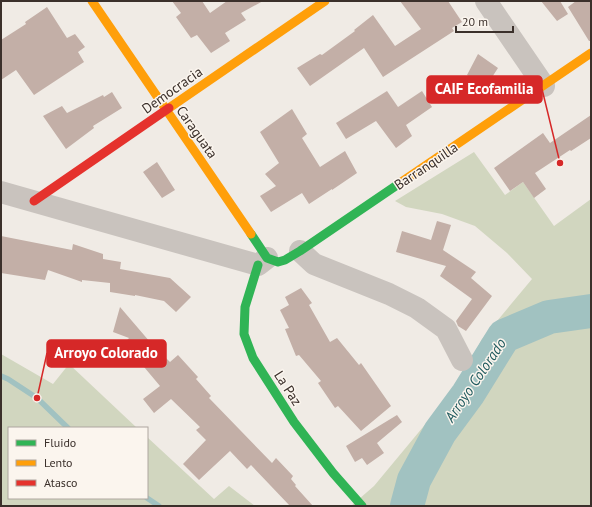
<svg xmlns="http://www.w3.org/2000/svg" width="592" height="507" viewBox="0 0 592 507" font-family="'PT Sans',sans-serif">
  <rect width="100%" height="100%" fill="#f0ebe5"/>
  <path fill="#d1d6bf" d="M 474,152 L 505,195 L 523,182 L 554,226 L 591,199 L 591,506 L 351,506 L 374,486 L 428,421 L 461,379 L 482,339 L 532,279 L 507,253 L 475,226 L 442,214 L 406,207 L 395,201 Z
    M 1,354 L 53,384 L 69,364 L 137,428 L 9,428 L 9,498 L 147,498 L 147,437 L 214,499 L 229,486 L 255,506 L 1,506 Z"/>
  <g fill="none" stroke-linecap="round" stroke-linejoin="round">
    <path stroke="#a1c2c1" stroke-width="5.5" d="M 1,376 L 8,379 L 37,398 L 68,428
      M 147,498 L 159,506"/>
    <path stroke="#a1c2c1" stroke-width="34" d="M 407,506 L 414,480 L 440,432 L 468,394 L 504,336 L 549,317 L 591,311"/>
  </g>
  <path fill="#c3afa7" d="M 172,1 L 202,1 L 210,13 L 227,1 L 263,1 L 241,13 L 246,20 L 225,33 L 230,41 L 211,53 L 197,35 L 191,38 L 176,17 L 181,13 Z
    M 400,1 L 448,1 L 462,22 L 452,28 L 454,31 L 383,77 L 364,48 L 310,86 L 297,68 L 320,54 L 322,55 L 355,31 L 354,30 L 373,15 L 395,46 L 421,29 Z
    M 541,1 L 560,1 L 568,14 L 557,21 Z
    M 576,1 L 591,1 L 591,41 L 589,41 L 568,7 Z
    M 47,7 L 67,38 L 75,34 L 85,47 L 78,52 L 84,62 L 34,95 L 16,70 L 1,80 L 1,40 L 26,24 L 25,22 Z
    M 478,54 L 498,68 L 485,88 L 467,75 Z
    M 387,91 L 398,107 L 422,91 L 432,107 L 406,125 L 412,136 L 396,148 L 376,121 L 346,139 L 336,123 Z
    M 112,92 L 122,108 L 93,126 L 94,128 L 66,149 L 43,116 L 62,106 L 67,113 L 103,95 L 104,97 Z
    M 292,109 L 307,134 L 302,138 L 320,167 L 345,151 L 357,173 L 332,190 L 332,189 L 309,204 L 302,193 L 271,212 L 260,196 L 276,186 L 265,174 L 279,163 L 260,132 Z
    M 591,115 L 591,138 L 571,151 L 570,150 L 535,173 L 546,189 L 534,198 L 523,182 L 510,191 L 494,168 L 543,133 L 550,143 Z
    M 157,162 L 175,190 L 162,198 L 143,172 Z
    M 437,221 L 451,225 L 443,250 L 476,272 L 471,278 L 492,296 L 466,331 L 458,326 L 456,321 L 472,299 L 440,276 L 446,266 L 396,252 L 402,231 L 431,240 Z
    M 1,236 L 72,250 L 73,244 L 103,254 L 103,259 L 121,262 L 120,269 L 170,278 L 191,297 L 176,312 L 164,301 L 135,295 L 135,296 L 110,292 L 110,283 L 82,280 L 82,282 L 48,270 L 45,280 L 1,273 Z
    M 301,288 L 312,303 L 309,305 L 330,342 L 337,338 L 359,365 L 361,363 L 391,406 L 361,431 L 338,406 L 335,408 L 318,383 L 321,381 L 299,355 L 296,356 L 285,329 L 289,328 L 280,310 L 289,305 L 285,297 Z
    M 120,307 L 162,356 L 163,355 L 170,362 L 178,355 L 198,377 L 196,379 L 211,396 L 209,398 L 272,463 L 276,458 L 293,476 L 291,479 L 296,485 L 295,486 L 313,506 L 290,506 L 251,465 L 247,469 L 230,451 L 199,480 L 183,464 L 206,440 L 196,430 L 200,427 L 171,399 L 154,413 L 143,399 L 160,386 L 139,361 L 134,366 L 120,348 L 129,338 L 113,332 Z
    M 397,415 L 402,422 L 377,443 L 384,453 L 367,465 L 362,458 L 355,462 L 346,446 Z"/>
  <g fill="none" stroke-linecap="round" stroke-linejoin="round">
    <path stroke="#c9c3be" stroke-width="22" d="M 486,1 L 544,86
      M 1,192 L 258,265 L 267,258
      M 300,251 L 314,264 L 389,294 L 417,308 L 446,329 L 462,360"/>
    <path stroke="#30b455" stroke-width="9" d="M 251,234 L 267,258 L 278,262 L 285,260 L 300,251 L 400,183
      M 258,265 L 245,307 L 244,334 L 253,358 L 294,422 L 333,473 L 362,506"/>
    <path stroke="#ff9f0a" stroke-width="9" d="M 92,1 L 251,234
      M 169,108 L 325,1
      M 400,183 L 591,53"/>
    <path stroke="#e5322d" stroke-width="9" d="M 34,201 L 169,108"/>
  </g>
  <g text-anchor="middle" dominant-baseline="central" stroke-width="3" stroke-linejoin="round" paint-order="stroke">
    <g font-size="14" fill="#3b302b" stroke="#fbf5ee">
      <text transform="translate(172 90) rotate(-35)">Democracia</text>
      <text transform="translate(197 132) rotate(55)">Caraguata</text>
      <text transform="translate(426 166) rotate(-34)">Barranquilla</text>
      <text transform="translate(288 388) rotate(57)">La Paz</text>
    </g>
    <g font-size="15" font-style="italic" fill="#1f5a5e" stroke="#fbf5ee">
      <text transform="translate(475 380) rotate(-56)">Arroyo Colorado</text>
    </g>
  </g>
  <path fill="none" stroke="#d62828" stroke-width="1.5" d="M560 163L542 89M37 398L47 353"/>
  <g fill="#d62828" stroke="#fbf5ee" stroke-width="1.5">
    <circle cx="560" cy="163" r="4"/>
    <circle cx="37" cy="398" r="4"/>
  </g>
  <g fill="#d62828" stroke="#d62828" stroke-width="1.5">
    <rect x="427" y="76" width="115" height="27" rx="4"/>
    <rect x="47" y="340" width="119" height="27" rx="4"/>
  </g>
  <g font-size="15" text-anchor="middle" font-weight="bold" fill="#fff">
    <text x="484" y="94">CAIF Ecofamilia</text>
    <text x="106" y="358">Arroyo Colorado</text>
  </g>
  <rect width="592" height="507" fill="none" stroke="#3b302b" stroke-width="4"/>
  <rect x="8" y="427" width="140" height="72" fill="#fbf5ee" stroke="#aea6a0"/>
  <rect x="16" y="440" width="20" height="6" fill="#30b455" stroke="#aea6a0"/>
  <text x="44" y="447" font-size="12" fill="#3b302b">Fluido</text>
  <rect x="16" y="460" width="20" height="6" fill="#ff9f0a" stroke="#aea6a0"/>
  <text x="44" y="467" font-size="12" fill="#3b302b">Lento</text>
  <rect x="16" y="480" width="20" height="6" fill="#e5322d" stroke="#aea6a0"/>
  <text x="44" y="487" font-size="12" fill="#3b302b">Atasco</text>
  <path d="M456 26v6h57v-6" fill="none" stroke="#3b302b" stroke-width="2"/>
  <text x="462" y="26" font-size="12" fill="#3b302b" stroke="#fbf5ee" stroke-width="3" paint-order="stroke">20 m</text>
</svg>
